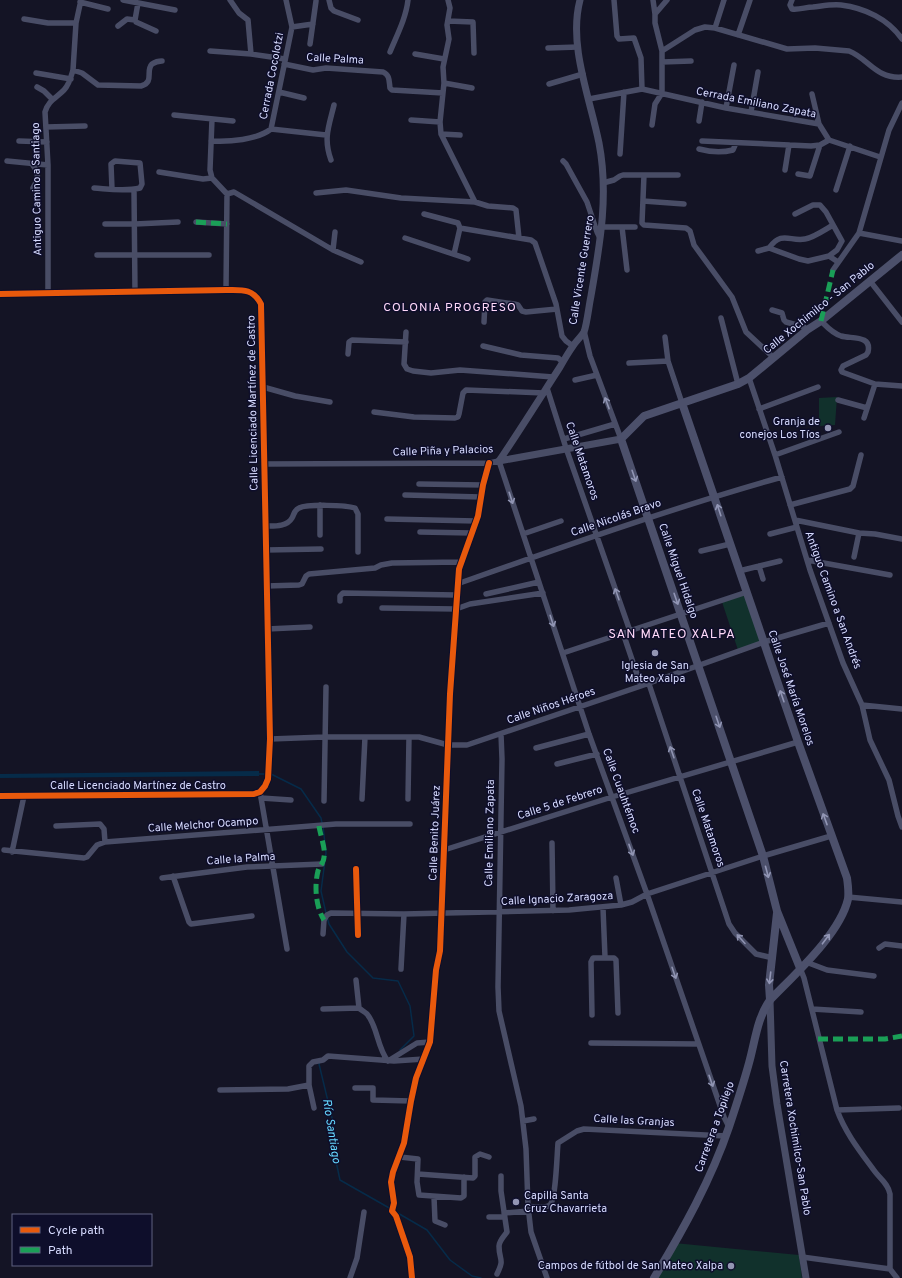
<svg xmlns="http://www.w3.org/2000/svg" width="902" height="1278" viewBox="0 0 902 1278" font-family="Overpass,sans-serif">
  <rect width="100%" height="100%" fill="#141425"/>
  <path fill="#11312c" d="M 837,397 L 835,425 L 819,426 L 819,398 Z
    M 745,594 L 761,643 L 738,650 L 722,602 Z
    M 674,1243 L 799,1255 L 802,1278 L 654,1278 Z"/>
  <path fill="#062b49" d="M 259,771 L 259,776 L 0,778 L 0,774 Z"/>
  <g fill="none" stroke-linecap="round" stroke-linejoin="round">
    <path stroke="#062b49" stroke-width="1.5" d="M 259,774 L 267,774
      M 271,774 L 301,789 L 321,818 L 322,823
      M 323,826 L 326,853 L 321,891 L 326,913
      M 327,917 L 329,924 L 347,952 L 373,978 L 398,981 L 410,1006 L 414,1036 L 400,1050
      M 320,1062 L 319,1064 L 332,1118 L 334,1152 L 340,1180 L 391,1209
      M 396,1212 L 427,1230 L 450,1260 L 472,1276 L 481,1278"/>
    <path stroke="#494d66" stroke-width="5.5" d="M 123,0 L 175,10
      M 230,0 L 239,13 L 248,20 L 251,54 L 285,59
      M 329,0 L 331,8 L 334,11 L 358,20
      M 448,0 L 450,8 L 447,25 L 449,39 L 443,67 L 444,83 L 440,122 L 441,134 L 475,202 L 488,206 L 513,208 L 516,210 L 519,238
      M 614,0 L 617,36 L 619,39 L 634,38 L 641,58 L 642,89
      M 653,0 L 655,14
      M 792,0 L 790,5 L 792,9 C 799,10 806,7 813,7 C 822,6 832,4 841,5 C 865,8 888,19 902,39
      M 80,2 L 108,9
      M 138,3 L 135,20 L 136,22 L 156,31
      M 24,19 L 48,23 L 76,23
      M 448,21 L 473,22 L 474,53
      M 118,26 L 127,19 L 135,20
      M 292,27 L 313,24
      M 715,28 L 724,0
      M 738,35 L 750,0
      M 310,44 L 316,1
      M 548,48 L 578,47
      M 210,51 L 251,54
      M 662,51 L 695,30 L 705,27 L 715,28 L 787,49 L 815,48 L 849,51 C 869,59 876,79 902,77
      M 390,52 C 397,35 406,18 408,0
      M 415,54 L 444,59
      M 662,62 L 691,61
      M 284,64 L 313,70 L 326,68 L 383,72 C 390,75 389,81 390,88 L 392,90 L 443,93
      M 73,70 L 82,73 L 98,85 L 141,86 C 155,82 145,71 152,64 C 155,62 159,61 162,61
      M 36,73 L 71,79
      M 444,83 L 472,88
      M 549,84 L 583,74
      M 37,87 L 44,91 L 52,99
      M 279,92 L 304,98
      M 812,94 L 819,124
      M 589,99 L 642,89 L 726,108 L 819,124 L 829,140 L 880,157
      M 726,108 L 734,65
      M 751,112 L 758,72
      M 174,115 L 233,121
      M 411,120 L 440,122
      M 699,121 L 702,102
      M 652,125 L 655,104 L 662,93 L 662,51 L 655,23 L 655,14 L 667,0
      M 46,127 L 85,126
      M 271,129 L 326,135
      M 441,134 L 460,135
      M 19,141 L 47,142
      M 211,141 C 229,142 257,140 271,129 L 292,27 L 286,0
      M 702,141 L 811,146 L 820,145 L 829,140
      M 699,149 C 710,152 721,153 733,150 L 736,143
      M 620,154 L 624,92
      M 331,160 C 323,138 329,126 334,105
      M 7,161 L 48,165
      M 563,161 L 566,164 L 587,202 L 597,232 L 600,238
      M 32,164 C 39,173 39,178 33,188
      M 785,170 L 789,145
      M 159,172 L 203,179 L 212,178 L 227,194
      M 798,174 L 810,176 L 820,145
      M 644,175 L 642,223 L 644,225 L 686,228 L 690,231 L 694,245 L 732,297 L 746,332 L 774,358
      M 212,178 L 210,170 L 212,119
      M 603,183 L 614,180 L 620,176 L 623,175 L 678,175
      M 94,188 C 108,189 125,192 140,188 L 142,184 L 140,163 L 115,161 L 111,164 L 112,189
      M 134,190 L 135,292
      M 836,190 L 850,146
      M 316,193 L 346,190 L 401,198 L 475,202
      M 227,194 L 234,192 L 333,250 L 361,262
      M 643,201 L 684,204
      M 424,214 L 458,223 L 460,228 L 531,240 L 535,243 L 556,304 L 562,336 L 566,341 L 573,346
      M 795,214 L 813,205 L 820,205 L 826,212 L 842,241 L 837,250 L 829,256
      M 196,222 L 227,224
      M 105,224 L 135,224 L 178,222
      M 602,227 L 635,227
      M 622,227 L 627,270
      M 859,233 L 902,241
      M 405,238 L 468,259
      M 769,248 C 782,230 790,242 805,239 C 813,238 826,229 833,225
      M 333,250 L 335,232
      M 758,251 L 769,248 L 799,259 L 808,261 L 829,256 L 838,262
      M 454,254 L 460,228
      M 97,255 L 209,255
      M 833,270 L 859,233 L 889,130 L 902,103
      M 870,281 L 902,322
      M 226,290 L 227,194
      M 48,292 L 48,165 L 45,112 C 48,101 56,98 64,90 C 69,85 71,77 73,70 L 76,23 L 81,0
      M 0,294 L 226,290 C 241,290 253,288 261,304 L 270,739 L 268,779 L 265,786 L 260,792 L 254,794 L 0,796
      M 772,310 L 782,313 L 784,320 L 786,322 L 804,327 L 807,330
      M 721,318 L 738,384
      M 821,321 C 827,327 832,333 841,336 C 852,339 872,335 868,352 L 866,355 L 843,366 L 841,370 L 842,372 L 875,384 L 902,386
      M 484,322 L 485,302 L 487,300 L 514,304 L 518,305 L 522,311 L 526,312 L 557,309
      M 584,331 L 590,356 L 621,439
      M 406,332 L 404,364 L 407,369 L 413,371 L 431,373 L 460,370 L 553,377
      M 665,337 L 668,361 L 682,403
      M 483,346 L 521,355 L 558,358 L 563,362
      M 348,354 L 349,342 L 352,340 L 406,342
      M 629,363 L 668,361
      M 749,378 L 775,455 L 810,570 L 843,663 L 862,705 L 870,740 L 889,780 L 898,816 L 902,827
      M 575,380 L 597,375
      M 263,387 L 295,396 L 330,402
      M 547,388 L 566,448 L 630,631
      M 838,400 L 867,408
      M 759,409 L 818,387
      M 374,412 L 414,417 L 455,418 L 458,417 L 459,414 L 463,393 L 466,390 L 544,393
      M 864,418 L 875,384
      M 564,439 L 615,424
      M 775,455 L 839,432
      M 265,464 L 489,463 L 499,461 L 589,734 L 647,894 L 724,1117 L 729,1127
      M 419,484 L 483,485
      M 405,495 L 481,497
      M 320,505 L 320,535
      M 790,505 L 850,489 L 853,486 L 861,455
      M 387,519 L 476,521
      M 795,520 L 859,533 L 875,534 L 902,539
      M 266,526 C 274,526 287,527 292,518 C 294,515 294,510 299,508 C 307,504 346,505 355,508 L 358,514 L 358,552
      M 420,532 L 471,533
      M 523,534 L 561,521
      M 770,534 L 797,527
      M 266,550 L 321,549
      M 701,551 L 730,544
      M 854,557 L 859,533
      M 807,560 L 890,575
      M 759,566 L 763,579
      M 739,571 L 780,561
      M 457,584 C 565,546 672,508 782,477
      M 266,586 L 299,585 L 302,584 L 306,576 L 309,574 L 375,568 L 381,565 L 392,563 L 460,562
      M 486,594 L 539,582
      M 340,601 L 340,596 L 343,593 L 456,595
      M 382,608 L 456,609 L 470,604 L 543,593
      M 267,629 L 310,627
      M 623,633 L 641,686
      M 563,653 L 747,592
      M 649,684 L 729,924 L 735,933 L 756,954 L 773,958
      M 862,705 L 902,709
      M 501,734 L 502,759 L 498,987 L 499,1011 L 521,1106 L 526,1149 L 528,1206 L 531,1232 L 547,1278
      M 270,739 L 325,737 L 419,737 L 448,745 L 467,745 L 641,686 L 764,642 L 829,623
      M 536,748 L 589,734
      M 557,764 L 597,754
      M 260,792 L 287,949
      M 261,798 L 291,800
      M 362,799 L 365,737
      M 408,799 L 409,737
      M 324,801 L 326,687
      M 56,826 L 100,824 L 104,829 L 105,842
      M 552,843 L 553,911
      M 4,850 L 84,858 L 87,857 L 97,845 L 105,842 L 336,824 L 410,824
      M 444,850 L 612,797 L 798,742
      M 12,852 L 24,796
      M 356,869 L 358,935
      M 173,876 L 189,922 L 191,924 L 252,916
      M 162,878 L 247,867 L 322,864
      M 616,878 L 621,905
      M 848,897 L 902,902
      M 603,908 L 605,957
      M 323,934 L 324,920 L 327,915 L 331,913 L 404,914 L 569,910 L 621,905 L 632,902 L 647,894 L 763,856 L 831,836
      M 879,948 L 885,944 L 902,946
      M 806,962 L 827,970 L 874,976
      M 800,968 L 804,978 L 837,1110 C 845,1132 859,1150 873,1169 C 879,1178 888,1183 890,1194 L 890,1269
      M 401,969 L 404,914
      M 356,980 L 359,1008 C 361,1010 365,1012 367,1014 C 378,1027 377,1048 388,1061
      M 323,1009 L 359,1008
      M 812,1009 L 861,1012
      M 592,1015 L 591,962 L 593,958 L 614,958 L 616,960 L 618,1013
      M 591,1043 L 698,1044
      M 388,1061 L 417,1043 L 430,1042
      M 355,1088 L 373,1088 L 373,1100 L 411,1101
      M 220,1090 L 288,1089 L 309,1085
      M 314,1108 L 309,1085 L 309,1066 L 313,1062 L 323,1060 L 328,1056 L 394,1061 L 424,1059
      M 837,1110 L 899,1108
      M 523,1121 L 534,1119
      M 400,1157 L 418,1159 L 417,1182 L 419,1195 L 461,1198 L 464,1196 L 464,1177
      M 418,1174 L 473,1178 L 475,1176 L 475,1157 L 480,1154 L 489,1157
      M 434,1197 L 435,1221 L 445,1225
      M 528,1206 C 535,1207 544,1209 550,1205 C 556,1199 557,1153 558,1143 L 577,1131 L 584,1129 L 726,1136
      M 504,1213 L 529,1211
      M 489,1217 L 504,1217
      M 802,1257 L 890,1269
      M 890,1269 L 897,1278
      M 497,1274 C 505,1258 499,1261 499,1246 C 499,1241 504,1236 507,1232 L 501,1191 L 501,1176
      M 350,1278 L 357,1258 L 364,1212
      M 412,1278 L 410,1257 L 396,1216 L 392,1211 L 394,1203 L 391,1182 L 393,1172 L 404,1143 L 411,1101 L 416,1078 L 430,1042 L 436,970 L 440,951 L 450,694 L 459,569 L 478,516 L 483,485 L 489,463"/>
    <path stroke="#494d66" stroke-width="7" d="M 499,461 C 520,430 540,398 560,367 C 564,360 568,353 573,346 C 576,341 581,337 584,332 C 587,324 589,305 591,296 C 600,244 609,195 599,143 C 590,98 568,45 580,0
      M 499,461 L 621,439
      M 770,1000 L 772,1066 L 777,1104 L 806,1278"/>
    <path stroke="#4c506b" stroke-width="8" d="M 800,968 L 777,911 L 763,856 L 621,439 L 644,416 L 738,384 L 749,378 L 807,330 L 821,321 L 902,255
      M 770,1000 L 769,985 L 777,913
      M 654,1278 C 683,1230 711,1180 729,1127 C 736,1106 743,1085 749,1063 C 755,1042 757,1018 770,1000 C 795,974 840,934 848,899 C 849,892 848,885 847,878 L 798,742 L 682,403"/>
    <path stroke="#1a9f57" stroke-width="5" stroke-dasharray="10 5" stroke-linecap="butt" d="M 196,222 L 227,224
      M 821,321 L 833,270
      M 319,826 C 320,834 326,850 324,857 C 324,863 319,866 318,871 C 314,886 316,908 324,920
      M 818,1039 L 885,1039 L 902,1036"/>
    <g stroke="#0e0e2b" stroke-width="8">
      <path id="cycleway" d="M 0,294 L 226,290 C 241,290 253,288 261,304 L 270,739 L 268,779 L 265,786 L 260,792 L 254,794 L 0,796
        M 356,869 L 358,935
        M 412,1278 L 410,1257 L 396,1216 L 392,1211 L 394,1203 L 391,1182 L 393,1172 L 404,1143 L 411,1101 L 416,1078 L 430,1042 L 436,970 L 440,951 L 450,694 L 459,569 L 478,516 L 483,485 L 489,463"/>
    </g>
    <use href="#cycleway" stroke="#e8590c" stroke-width="6"/>
  </g>
  <defs><path id="oneway-shaft" d="M-6 0H5M1.5-3L5.5 0L1.5 3" fill="none" stroke-width="1.6" stroke-linecap="round" stroke-linejoin="round"/></defs>
  <g stroke="#9094b2">
    <use href="#oneway-shaft" transform="translate(607 403) rotate(-110)"/>
    <use href="#oneway-shaft" transform="translate(511 498) rotate(72)"/>
    <use href="#oneway-shaft" transform="translate(617 594) rotate(-109)"/>
    <use href="#oneway-shaft" transform="translate(552 621) rotate(72)"/>
    <use href="#oneway-shaft" transform="translate(672 752) rotate(-109)"/>
    <use href="#oneway-shaft" transform="translate(631 850) rotate(70)"/>
    <use href="#oneway-shaft" transform="translate(741 939) rotate(-132)"/>
    <use href="#oneway-shaft" transform="translate(674 973) rotate(71)"/>
    <use href="#oneway-shaft" transform="translate(711 1081) rotate(71)"/>
  </g>
  <g stroke="#9296b5">
    <use href="#oneway-shaft" transform="translate(634 476) rotate(71)"/>
    <use href="#oneway-shaft" transform="translate(719 510) rotate(-108)"/>
    <use href="#oneway-shaft" transform="translate(676 599) rotate(71)"/>
    <use href="#oneway-shaft" transform="translate(782 696) rotate(-109)"/>
    <use href="#oneway-shaft" transform="translate(718 722) rotate(71)"/>
    <use href="#oneway-shaft" transform="translate(825 819) rotate(-110)"/>
    <use href="#oneway-shaft" transform="translate(767 872) rotate(75)"/>
    <use href="#oneway-shaft" transform="translate(826 939) rotate(-53)"/>
    <use href="#oneway-shaft" transform="translate(770 978) rotate(97)"/>
  </g>
  <g fill="#9395b3" stroke="#0e0e2b" stroke-width="1.5">
    <circle cx="828" cy="428" r="4"/>
    <circle cx="655" cy="653" r="4"/>
    <circle cx="516" cy="1202" r="4"/>
    <circle cx="731" cy="1266" r="4"/>
  </g>
  <g text-anchor="middle" dominant-baseline="central" stroke-width="3" stroke-linejoin="round" paint-order="stroke">
    <g font-size="11" fill="#d7dbff" stroke="#0e0e2b">
      <text transform="translate(335 59) rotate(3)">Calle Palma</text>
      <text transform="translate(272 76) rotate(-79)">Cerrada Cocolotzi</text>
      <text transform="translate(756 103) rotate(11)">Cerrada Emiliano Zapata</text>
      <text transform="translate(37 189) rotate(-91)">Antiguo Camino a Santiago</text>
      <text transform="translate(582 270) rotate(-81)">Calle Vicente Guerrero</text>
      <text transform="translate(819 308) rotate(-39)">Calle Xochimilco - San Pablo</text>
      <text transform="translate(253 403) rotate(-91)">Calle Licenciado Martínez de Castro</text>
      <text transform="translate(443 451) rotate(-2)">Calle Piña y Palacios</text>
      <text transform="translate(582 461) rotate(71)">Calle Matamoros</text>
      <text transform="translate(616 518) rotate(-19)">Calle Nicolás Bravo</text>
      <text transform="translate(678 571) rotate(71)">Calle Miguel Hidalgo</text>
      <text transform="translate(833 600) rotate(70)">Antiguo Camino a San Andrés</text>
      <text transform="translate(791 688) rotate(71)">Calle José María Morelos</text>
      <text transform="translate(551 706) rotate(-19)">Calle Niños Héroes</text>
      <text x="138" y="786">Calle Licenciado Martínez de Castro</text>
      <text transform="translate(621 791) rotate(70)">Calle Cuauhtémoc</text>
      <text transform="translate(560 803) rotate(-18)">Calle 5 de Febrero</text>
      <text transform="translate(203 825) rotate(-4)">Calle Melchor Ocampo</text>
      <text transform="translate(708 828) rotate(71)">Calle Matamoros</text>
      <text transform="translate(435 833) rotate(-88)">Calle Benito Juárez</text>
      <text transform="translate(490 833) rotate(-89)">Calle Emiliano Zapata</text>
      <text transform="translate(241 859) rotate(-4)">Calle la Palma</text>
      <text transform="translate(557 899) rotate(-3)">Calle Ignacio Zaragoza</text>
      <text transform="translate(634 1121) rotate(3)">Calle las Granjas</text>
      <text transform="translate(715 1127) rotate(-70)">Carretera a Topilejo</text>
      <text transform="translate(795 1138) rotate(81)">Carretera Xochimilco-San Pablo</text>
    </g>
    <g font-size="11" fill="#d7dbff" stroke="#0e0e2b" text-anchor="end">
      <text x="820" y="422">Granja de<tspan x="820" dy="13">conejos Los Tíos</tspan></text>
      <text x="655" y="666" text-anchor="middle">Iglesia de San<tspan x="655" dy="13">Mateo Xalpa</tspan></text>
      <text x="524" y="1196" text-anchor="start">Capilla Santa<tspan x="524" dy="13">Cruz Chavarrieta</tspan></text>
      <text x="723" y="1266">Campos de fútbol de San Mateo Xalpa</text>
    </g>
    <g font-size="12" letter-spacing="1" fill="#ffd9f9" stroke="#0e0e2b">
      <text x="450" y="308">COLONIA PROGRESO</text>
    </g>
    <g font-size="12" font-style="italic" fill="#65d7ff" stroke="#0e0e2b">
      <text transform="translate(331 1131) rotate(81)">Río Santiago</text>
    </g>
    <g font-size="13" letter-spacing="1" fill="#ffd9f9" stroke="#0e0e2b">
      <text x="672" y="635">SAN MATEO XALPA</text>
    </g>
  </g>
  <rect x="12" y="1214" width="140" height="52" fill="#0e0e2b" stroke="#5e6080"/>
  <rect x="20" y="1227" width="20" height="6" fill="#e8590c" stroke="#5e6080"/>
  <text x="48" y="1234" font-size="12" fill="#d7dbff">Cycle path</text>
  <rect x="20" y="1247" width="20" height="6" fill="#1a9f57" stroke="#5e6080"/>
  <text x="48" y="1254" font-size="12" fill="#d7dbff">Path</text>
</svg>
